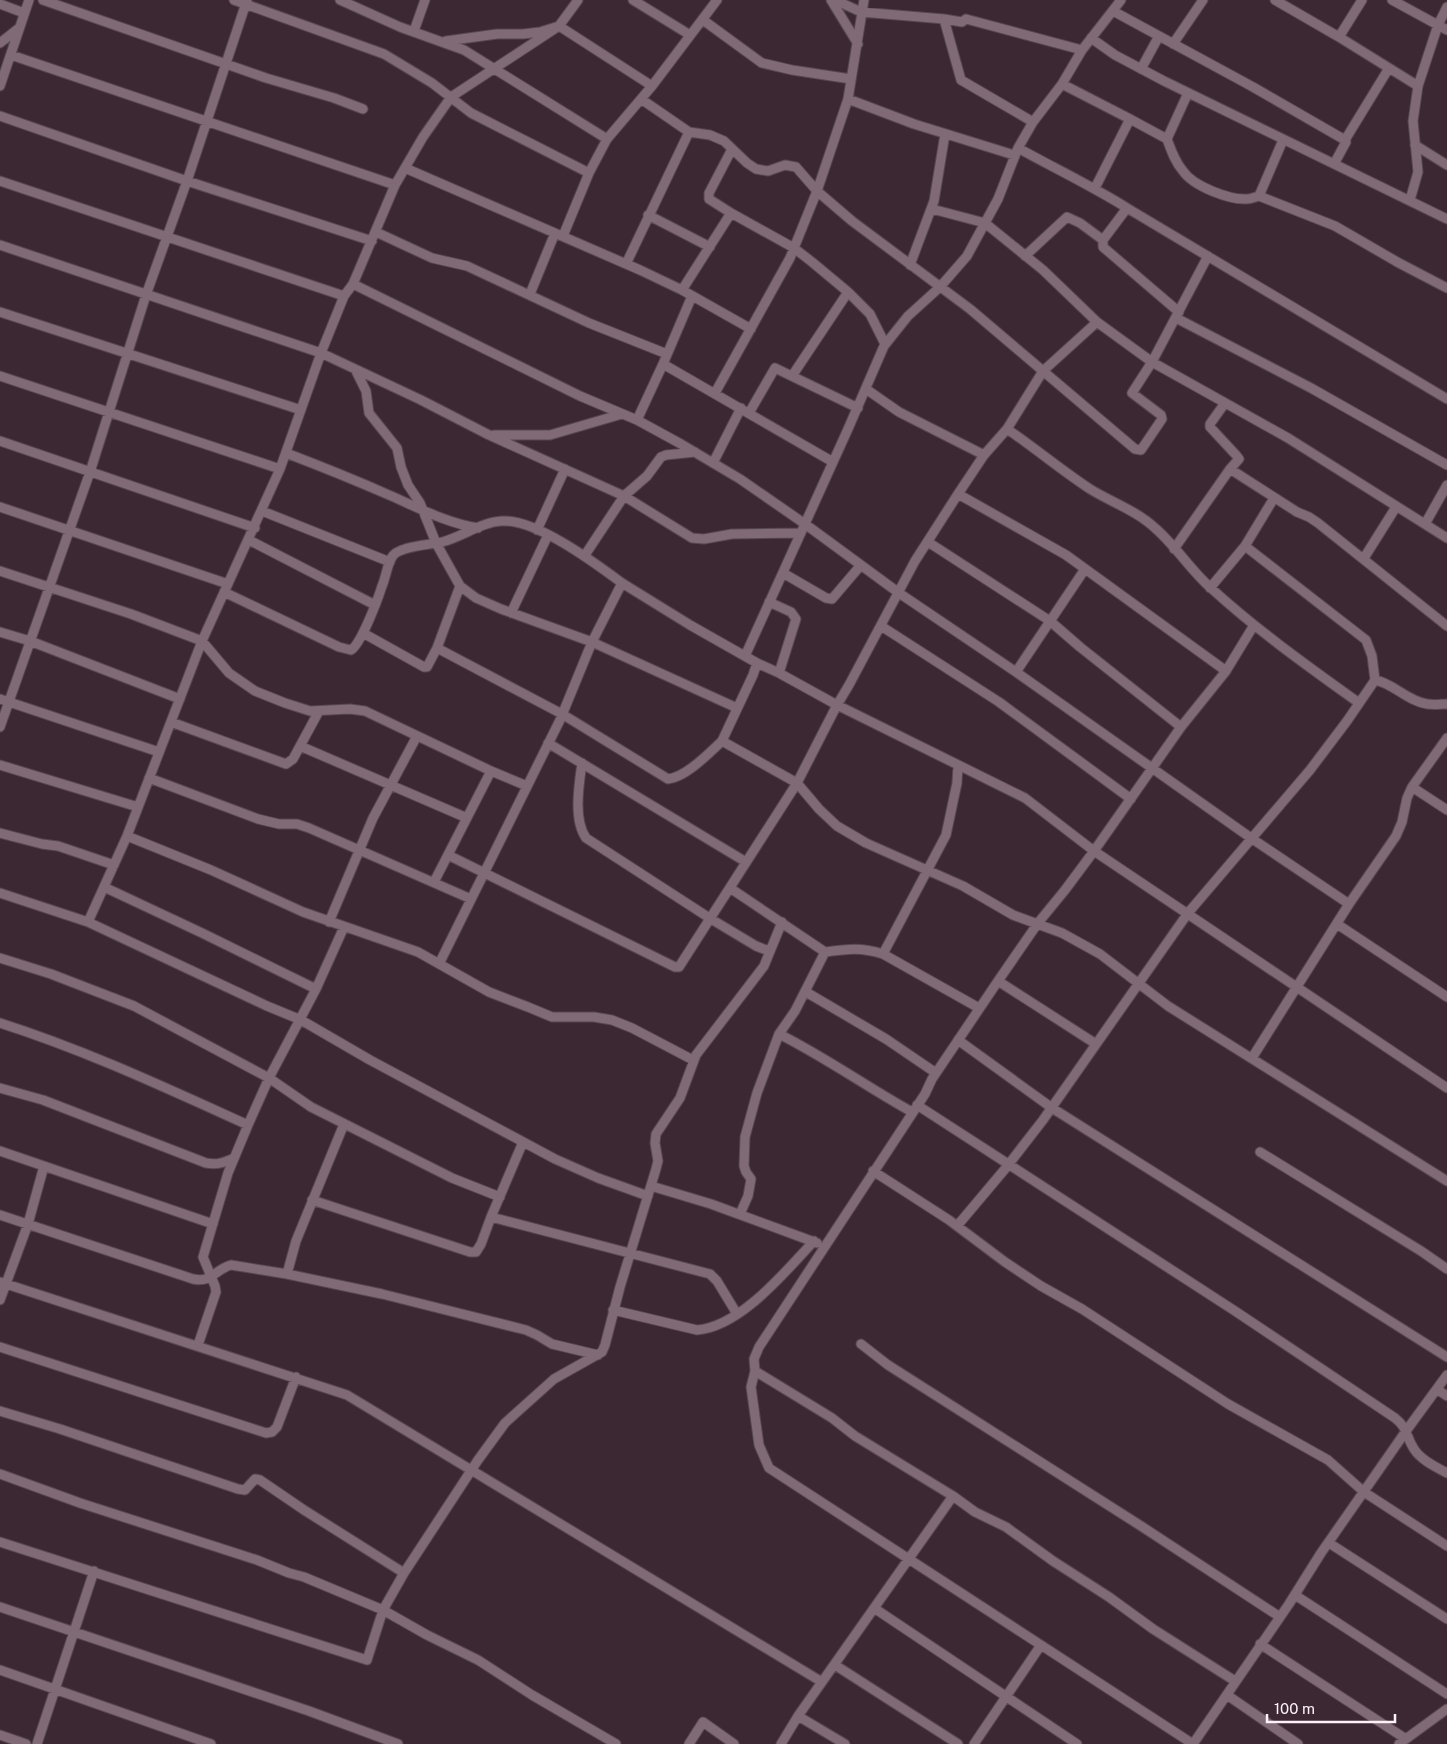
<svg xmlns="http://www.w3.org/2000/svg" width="1447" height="1744" viewBox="0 0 1447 1744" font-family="'Public Sans',sans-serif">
  <rect width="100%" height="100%" fill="#3c2833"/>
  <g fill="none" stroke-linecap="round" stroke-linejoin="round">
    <g stroke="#57474f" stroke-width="11">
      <path id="street" d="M 43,0 L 266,78 L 334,98 L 363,109
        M 234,0 L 384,54 L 432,83 L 471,113 L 589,173
        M 340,0 L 400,27 L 464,50 L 607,139
        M 633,0 L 690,35
        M 831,0 L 858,44
        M 835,0 L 861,12 L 944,19 L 961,80 L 1033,122
        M 1275,0 L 1339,37 L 1362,0
        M 1392,0 L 1447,30
        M 0,4 L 24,13
        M 1113,11 L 1253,87 L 1345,140
        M 944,19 L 962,22 L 966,19 L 1082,50
        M 703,20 L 762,63 L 792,70 L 851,79
        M 414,31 L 425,0
        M 1339,37 L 1418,86
        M 1091,38 L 1115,55 L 1164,81 L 1447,219
        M 446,41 L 497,34 L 523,34 L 540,32 L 559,26 L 652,86
        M 0,43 L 19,28
        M 1173,44 L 1203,0
        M 11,55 L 395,185
        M 1141,69 L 1159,36
        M 1062,84 L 1130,119 L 1095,188
        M 0,86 L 29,0
        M 848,99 L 914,124 L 1014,155
        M 0,116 L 187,181 L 372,241
        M 1130,119 L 1167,139 L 1188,93
        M 1167,139 C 1171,150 1175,162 1183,171 C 1193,186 1229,200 1247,199 C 1251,199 1255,197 1259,196
        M 1283,140 L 1259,196 L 1335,226 L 1399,263 L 1447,288
        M 1415,145 L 1447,165
        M 1018,148 C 1054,168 1092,186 1127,208 L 1103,240 L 1103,247 L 1179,312
        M 732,149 L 709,193 L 709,199 L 731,213 L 794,248 L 812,262 L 848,292 L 870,314 L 885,344
        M 1334,164 L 1346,142 L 1345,140 L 1389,68
        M 405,168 L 640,270 L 682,290 L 751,329
        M 0,181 L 344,296
        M 1410,200 L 1418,172 L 1413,121 L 1418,86 L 1438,25 L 1447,7
        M 1127,208 L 1447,399
        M 932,209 L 985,223 L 1043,270 L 1097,322
        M 648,215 L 710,247
        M 376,232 L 432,258 L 467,266 L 589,323 L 667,354
        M 563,236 L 589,173 L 607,139 L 652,86 L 717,0
        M 0,245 L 321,353 L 421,400 L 489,435 L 624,496 L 692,538 L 704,539 L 732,534 L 801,533
        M 1025,256 L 1067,217 L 1080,223 L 1103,240
        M 1208,256 L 1152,362 L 1288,438 L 1447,538
        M 626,264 L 689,132
        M 910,265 L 934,201 L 945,134
        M 353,284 L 580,396 L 637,420 L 681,444 L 740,479 L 805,524 L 899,593 L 1016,672 L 1251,838 L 1349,904
        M 682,290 L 731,213
        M 530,294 L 555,233
        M 0,312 L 301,410
        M 1176,318 L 1311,388 L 1447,465
        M 1097,322 L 1152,362 L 1132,393 L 1161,415 L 1162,419 L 1141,450 L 1135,449 L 1043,371 Z
        M 663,364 L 833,462
        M 355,369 L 366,391 L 369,413 L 397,448 L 401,467 L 408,485 L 420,503 L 436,543 L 460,586 L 476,598 L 501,609 L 592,642 L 737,708
        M 0,376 L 280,469
        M 792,376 L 848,292
        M 866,389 L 899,412 L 984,455
        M 715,393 L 790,258 L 817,191 L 848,99 L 864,0
        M 749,413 L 775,368 L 858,408
        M 637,420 L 663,364 L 692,296
        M 1007,429 C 1035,448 1061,470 1090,489 C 1111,502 1137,511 1155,528 C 1176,546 1191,571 1212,589 C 1258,631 1309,667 1359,703
        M 494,435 L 550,435 L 622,414
        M 0,441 L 255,528
        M 286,453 C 320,466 355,480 389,495 C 419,508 446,523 478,528
        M 713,463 L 741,408
        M 1230,469 L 1297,512 L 1309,517 L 1318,523 L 1447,626
        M 958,494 L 1066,555 L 1226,671
        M 0,507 L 228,584
        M 262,511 L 390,562
        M 1425,524 L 1447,485
        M 537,530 L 565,469
        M 249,540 L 375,605
        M 928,542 L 1050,621 L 1080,647 L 1181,727
        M 1245,546 L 1366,640 L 1372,656 L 1375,680
        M 1174,549 L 1230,469 L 1239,459 L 1236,455 L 1210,427 L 1210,424 L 1225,403
        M 585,555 L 624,496 L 647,476 L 661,457 L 666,455 L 695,452
        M 1364,558 L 1396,507
        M 0,571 L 131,614 L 202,641 L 229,673 L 255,691 L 285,703 L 310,711 L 350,709 L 365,711 L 491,771 L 527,786
        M 783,573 L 826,598 L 832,599 L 861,565
        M 1210,588 L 1245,546 L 1274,498
        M 224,592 L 339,647 L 351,650 C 361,644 378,599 382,586 C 386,577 387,565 392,557 C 398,546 430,545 442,542 C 462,537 481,522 502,521 C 536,519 595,563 622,583
        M 769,602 L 791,612 L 796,619 L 779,673
        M 511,613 L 548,535
        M 881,626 L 999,702 L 1131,799
        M 0,632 L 30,641 L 180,699
        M 363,633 L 424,667 L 427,667 L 437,648 L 460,586
        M 437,648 L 562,714 L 668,779 C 686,777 708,754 722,741
        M 745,656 L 848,429 L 884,346 L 908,316 L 940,287 L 967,256 L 998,199 L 1018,148 L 1033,122 L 1062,84 L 1082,50 L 1121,0
        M 757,663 L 753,675 L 722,741 L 797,783 L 819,809 L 837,826 L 866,843 L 963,886 L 1013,915 L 1062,933 L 1100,954 L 1168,1006 L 1447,1181
        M 1016,672 L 1085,569
        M 0,699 L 159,752
        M 171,722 L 286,764 L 293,759 L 319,711
        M 0,727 L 90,472 L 146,295 L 187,181 L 247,0
        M 548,743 L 746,862
        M 300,746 L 467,818
        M 582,763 C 579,784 573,820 586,838 L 711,919 L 756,946 L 769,951
        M 0,765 L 138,807
        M 149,778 L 258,819 L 279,824 L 297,824 L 309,828 L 471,899
        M 1412,787 L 1447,810
        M 0,833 L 42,844 L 58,846 L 114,865
        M 127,836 L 211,870 L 303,912 L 418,952 L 489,992 L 528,1007 L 552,1017 L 594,1017 L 612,1020 L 632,1028 L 693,1060
        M 448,855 L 675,967 L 679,967 L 797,783 L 837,705 L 849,685 L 915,561 L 958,494 L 984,455 L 1007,429 L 1043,371 L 970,309 L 852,221 L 817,191 L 796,167 L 785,165 L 768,171 L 756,169 L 747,163 L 724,141 L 710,135 L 689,132 L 641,99
        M 434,882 L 491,771
        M 104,887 L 202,933 L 316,989
        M 730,888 L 825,952 C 847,949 861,947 883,954 L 979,1008
        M 0,893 L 88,922 L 267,1006 L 301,1020 L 370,1060 L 555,1159 L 598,1178 L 648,1196
        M 88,922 L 127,836 L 202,641 L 280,469 L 321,353 L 344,296 L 353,284 L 395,185 L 423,137 L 451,97 L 559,26 L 578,0
        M 329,922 L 373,818 L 417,736
        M 1337,924 L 1447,997
        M 883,954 L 946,835 L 957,783 L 958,765
        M 0,958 L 51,974 L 134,1006 L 269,1078 L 311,1107 L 452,1178 L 500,1197
        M 439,964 L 560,720 L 592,642 L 622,583 L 690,625 L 757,663 L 779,673 L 837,705 L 1025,798 L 1094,851 L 1447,1088
        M 998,981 L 1096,1044
        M 806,992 L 886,1039 L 936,1073
        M 0,1023 C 85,1050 166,1088 248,1125
        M 779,1034 C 825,1057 867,1087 912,1112
        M 958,1040 L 1052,1108 L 1447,1357
        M 1252,1058 L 1349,904 L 1396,836 L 1402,822 L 1407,798 L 1412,787 L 1447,738
        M 0,1088 L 43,1100 L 206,1163 C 217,1165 223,1163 234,1158
        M 917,1105 L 1235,1311 L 1395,1418 C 1408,1428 1406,1437 1414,1449 C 1421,1460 1436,1467 1447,1473
        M 0,1151 L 213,1224
        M 1260,1152 L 1421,1251 L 1447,1269
        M 873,1171 L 949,1220 L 1005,1262 L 1041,1286 L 1082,1309 L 1228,1404 L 1328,1460 L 1364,1492 L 1447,1546
        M 651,1186 L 711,1204 L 817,1243
        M 312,1200 L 470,1252 L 476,1252 L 481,1244 L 491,1217 L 523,1142
        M 740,1214 L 748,1196 L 751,1179 L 746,1172 L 744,1166 L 745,1137 L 757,1093 L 779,1034 L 795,1011 L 825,952
        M 0,1215 L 193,1279 C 212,1283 214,1270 231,1265 L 287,1274 L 382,1294 L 526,1330 L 537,1335 L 552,1344 L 598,1355
        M 491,1217 L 710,1274 L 717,1281 L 737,1314
        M 957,1226 L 1005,1169 L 1043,1120 L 1188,913 L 1310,770 L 1347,721 L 1375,680 C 1393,683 1407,701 1427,704 C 1433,705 1441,704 1447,704
        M 287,1274 L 296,1241 L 344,1124
        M 0,1282 L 347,1395 L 822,1682
        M 0,1300 L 28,1224 L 44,1166
        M 613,1310 L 697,1330 C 740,1327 785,1272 814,1241
        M 861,1344 L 888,1365 L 1141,1526 L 1280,1617
        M 198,1345 L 216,1292 L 215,1286 L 203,1257 L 228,1173 L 248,1125 L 269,1078 L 316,989 L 344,927
        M 0,1347 L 266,1433 L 272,1432 L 277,1427 L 296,1377
        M 755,1371 L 751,1387 L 759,1445 L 769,1468 L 1193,1744
        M 1438,1390 L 1447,1396
        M 0,1411 L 60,1429 L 238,1489 L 245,1490 L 255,1479 L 260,1480 L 304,1510 L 404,1573
        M 0,1474 L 80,1503 L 257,1560 L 289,1573 L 304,1577 L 383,1610 L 427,1635 L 478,1660 L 532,1695 L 616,1744
        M 0,1542 L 367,1660 L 383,1610 L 404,1573 L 478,1460 L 505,1423 L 554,1379 L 602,1352 L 605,1345 L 620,1287 L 656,1169 L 658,1161 L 655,1143 L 656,1134 L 680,1098 L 696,1055 L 764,966 L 782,922
        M 1329,1543 L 1447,1619
        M 1295,1595 L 1447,1694
        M 0,1607 L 309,1711 L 398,1744
        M 874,1608 L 1077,1744
        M 1260,1644 L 1406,1739
        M 835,1665 L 958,1744
        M 0,1670 L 211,1744
        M 1235,1681 L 1153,1629 L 1109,1597 L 1053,1561 L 1006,1527 L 975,1512 L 953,1496 L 855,1436 L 832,1418 L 755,1371 L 754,1359 L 759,1347 L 925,1094 L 932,1079 L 998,981 L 1038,923 L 1065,890 L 1094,851 L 1181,727 L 1226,671 L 1254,625
        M 1227,1695 L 1298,1744
        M 798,1716 L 845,1744
        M 0,1735 L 26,1744
        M 37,1744 L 94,1571
        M 689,1744 L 703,1722 L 734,1744
        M 781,1744 L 798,1716 L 953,1496
        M 974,1744 L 1041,1645
        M 1193,1744 L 1289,1604 L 1321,1553 L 1406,1431 L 1447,1375
        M 1399,1744 L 1447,1709"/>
    </g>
    <use href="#street" stroke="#806a75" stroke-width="9"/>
  </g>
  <path d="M1267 1714v8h128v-8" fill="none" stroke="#fef0f7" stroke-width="2.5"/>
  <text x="1274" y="1714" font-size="15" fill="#fef0f7" stroke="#3c2833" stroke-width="4" paint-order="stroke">100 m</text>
</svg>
